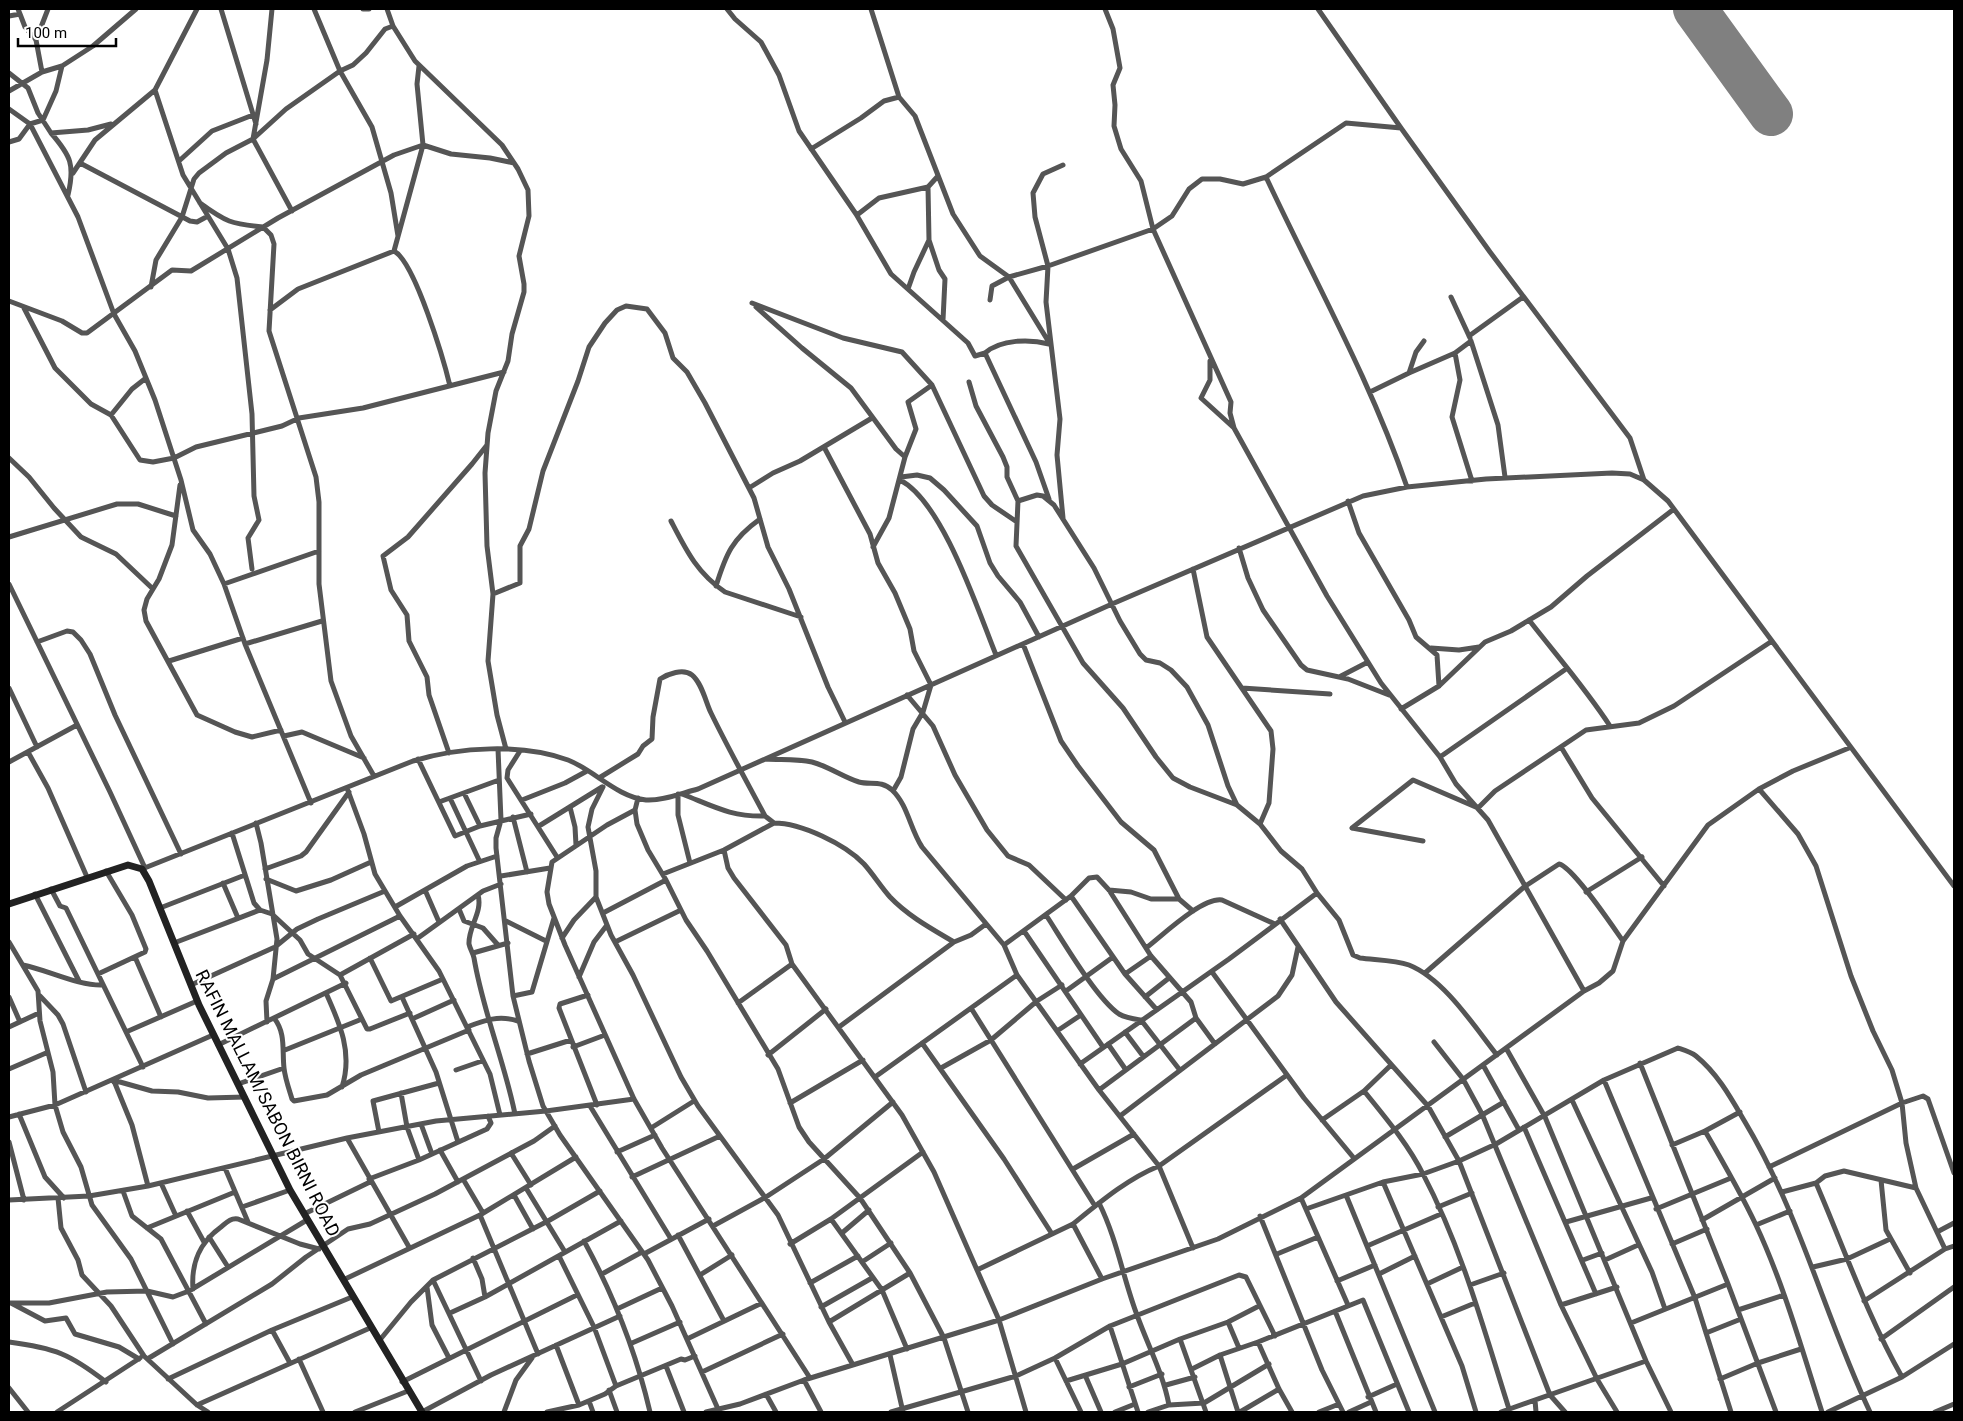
<svg xmlns="http://www.w3.org/2000/svg" width="1963" height="1421" viewBox="0 0 1963 1421" font-family="Roboto,sans-serif">
  <rect width="100%" height="100%" fill="#fff"/>
  <g fill="none" stroke-linecap="round" stroke-linejoin="round">
    <path stroke="#808080" stroke-width="44" d="M 1695,9 L 1771,114"/>
    <path stroke="#555" stroke-width="5" d="M 221,9 L 256,124
      M 272,9 L 267,60 L 253,139 L 292,211
      M 314,9 L 340,71 L 372,127 L 391,193 L 398,236
      M 363,9 L 369,9
      M 387,9 L 393,26 L 415,61 L 502,145 L 518,169 L 528,190 L 529,216 L 519,256 L 524,284 L 524,292 L 512,334 L 508,361 L 496,391 L 488,433 L 485,473 L 487,546 L 493,594 L 488,661 L 497,715 L 506,749
      M 727,9 L 735,19 L 761,42 L 779,75 L 799,131 L 856,214 L 891,274 L 968,343 L 975,356 L 985,353 L 1036,462 L 1049,499
      M 871,9 L 899,97 L 915,116 L 953,214 L 980,256 L 1009,277 L 1050,344
      M 1105,9 L 1113,29 L 1120,68 L 1113,85 L 1115,105 L 1114,126 L 1121,149 L 1141,181 L 1153,229 L 1231,402 L 1230,413 L 1234,428 L 1327,596 L 1381,683 L 1440,757 L 1456,784 L 1488,820 L 1584,991
      M 1318,9 L 1401,128
      M 20,14 L 25,27 L 36,40
      M 9,16 L 20,14 L 18,9
      M 42,72 L 62,66
      M 9,73 L 28,88 L 38,113 L 51,133 L 88,130 L 111,124
      M 155,90 L 183,175 L 228,249 L 237,278 L 252,414 L 254,496 L 259,520 L 248,538 L 252,569
      M 9,91 L 42,72 L 36,40 L 48,9
      M 9,109 L 30,124 L 78,217 L 114,314 L 135,351 L 155,400 L 181,480 L 193,530 L 210,554 L 224,584 L 245,644 L 311,803
      M 51,133 C 71,156 75,165 68,195
      M 9,142 L 19,139 L 30,124 L 43,120 L 56,91 L 62,66 L 93,46 L 136,9
      M 811,149 L 861,118 L 884,101 L 899,97
      M 179,161 L 212,131 L 253,115
      M 80,163 L 190,221 L 197,222 L 208,216
      M 1063,165 L 1043,174 L 1033,193 L 1035,217 L 1048,266 L 1046,302 L 1060,419 L 1057,455 L 1063,518
      M 73,173 L 95,140 L 155,90 L 197,9
      M 928,187 L 938,176
      M 200,203 C 226,222 231,224 263,227 L 271,235 L 274,244 L 269,331 L 316,477 L 319,502 L 319,584 L 331,681 L 351,736 L 374,776
      M 857,215 L 879,198 L 928,187 L 929,240 L 914,272 L 908,289
      M 929,240 L 939,270 L 945,279 L 943,320
      M 394,251 L 423,145 L 417,84 L 419,66
      M 151,287 L 156,260 L 182,217 L 194,179 L 199,173 L 226,153 L 253,139 L 286,109 L 340,71 L 353,65 L 366,53 L 385,29 L 393,26
      M 1451,297 L 1470,338
      M 990,300 L 992,286 L 1009,277 L 1048,266 L 1153,229 L 1172,216 L 1189,189 L 1202,179 L 1220,179 L 1243,184 L 1266,177
      M 9,301 L 62,321 L 82,333 L 87,333 L 172,270 L 191,271 L 278,218 L 394,155 L 423,145 L 451,154 L 490,158 L 514,163
      M 752,303 L 843,338 L 902,352 L 932,385 L 984,496 L 992,505 L 1017,522
      M 756,307 L 802,348 L 851,388 L 896,449 L 905,457
      M 24,308 L 55,368 L 91,404 L 111,415 L 140,460 L 153,462 L 174,458 L 196,447 L 282,426 L 299,418 L 363,408 L 504,372
      M 270,310 L 298,289 L 394,251 C 415,262 444,361 450,386
      M 1469,336 L 1523,297
      M 985,353 C 1001,339 1030,339 1049,344
      M 1210,361 L 1210,380 L 1201,398 L 1234,428
      M 1409,373 L 1455,353
      M 969,382 L 976,406 L 1003,457 L 1007,467 L 1007,477 L 1018,501 L 1016,546 L 1083,663 L 1123,708 L 1156,757 L 1173,778 L 1190,787 L 1237,805
      M 1370,392 L 1409,373 L 1416,352 L 1424,341
      M 111,415 L 132,389 L 146,378
      M 824,447 L 870,534 L 878,563 L 895,593 L 910,629 L 914,651 L 931,685 L 923,712 L 913,729 L 901,777 L 893,791
      M 9,458 L 29,477 L 54,508 L 81,537 L 116,554 L 153,589
      M 901,477 L 917,475 L 930,478 L 944,490 L 977,526 L 990,563 L 998,576 L 1020,602 L 1039,637
      M 900,480 C 943,502 978,611 996,655
      M 1472,481 L 1452,417 L 1460,380 L 1455,353 L 1471,341 L 1498,425 L 1505,477
      M 180,485 L 172,545 L 159,579 L 147,599 L 144,610 L 146,621 L 197,715 L 235,732 L 252,737 L 281,730
      M 1407,487 C 1370,379 1314,280 1266,177 L 1346,123 L 1401,128 L 1490,252 L 1630,438 L 1644,480
      M 749,488 L 773,473 L 800,461 L 872,418
      M 1018,501 L 1037,495 L 1043,496 L 1054,505 L 1094,568 L 1120,621 L 1140,654 L 1146,660 L 1160,663 L 1171,670 L 1187,687 L 1208,725 L 1228,786 L 1237,805 L 1260,824 L 1281,851 L 1302,869 L 1317,893 L 1339,920 L 1353,955 L 1360,958 C 1375,960 1395,960 1409,965 C 1444,979 1474,1026 1497,1055
      M 1348,501 L 1359,533 L 1409,620 L 1416,637 L 1437,655 L 1439,686
      M 671,521 C 686,550 697,573 725,592 L 801,617
      M 9,537 L 117,504 L 138,504 L 176,516
      M 873,547 L 889,518 L 905,457 L 916,429 L 908,402 L 932,385
      M 1239,548 L 1248,578 L 1263,610 L 1301,665 L 1307,670 L 1348,679 L 1389,695
      M 1193,569 L 1207,637 L 1271,731 L 1273,749 L 1269,803 L 1260,824
      M 9,584 L 110,792 L 145,868
      M 224,584 L 319,551
      M 716,586 C 726,554 732,539 760,519
      M 493,594 L 520,583 L 520,546 L 529,529 L 543,471 L 578,381 L 589,347 L 605,323 L 617,310 L 626,306 L 647,309 L 665,333 L 673,358 L 687,372 L 705,403 L 754,498 L 768,547 L 789,589 L 828,687 L 845,722
      M 1529,620 C 1557,656 1586,689 1610,726
      M 37,642 L 67,631 L 73,632 L 81,640 L 90,654 L 115,715 L 181,854
      M 245,644 L 322,621
      M 1023,644 L 1061,741 L 1078,766 L 1121,822 L 1154,850 L 1179,899
      M 1431,648 L 1459,650 L 1479,647
      M 169,661 L 243,638
      M 1341,676 L 1368,662
      M 9,688 L 37,747
      M 1242,688 L 1330,694
      M 907,695 L 933,726 L 955,775 L 987,830 L 1008,856 L 1029,865 L 1066,900
      M 1401,709 L 1439,686 L 1485,642 L 1511,631 L 1551,607 L 1587,576 L 1674,509
      M 284,736 L 302,732 L 364,758
      M 1561,747 L 1592,798 L 1664,886
      M 498,749 L 501,820 L 496,838 L 496,848 L 513,996 L 529,1061 L 543,1106 L 560,1135 L 648,1260 L 672,1306 L 718,1409
      M 520,751 L 508,770 L 507,778 L 557,857
      M 28,752 L 48,788 L 87,877
      M 449,753 L 429,695 L 427,677 L 409,641 L 407,615 L 391,590 L 383,556 L 408,537 L 472,464 L 487,445
      M 1440,757 L 1566,669
      M 418,759 L 455,836 L 480,826 L 531,814
      M 766,759 C 781,760 797,759 812,762 C 828,766 843,777 859,782 C 870,785 882,780 892,790 C 908,805 910,829 922,847 L 1004,945 L 1017,975 L 1099,1090 L 1159,1166 L 1193,1248
      M 9,762 L 77,725
      M 599,778 L 638,754 L 643,746 L 652,739 L 653,717 L 660,679 C 668,674 683,668 692,675 C 702,683 706,703 711,713 C 728,748 747,782 765,816
      M 603,787 L 592,809 L 588,827 L 596,871 L 596,897 L 611,935 L 633,975 L 681,1077 L 698,1106 L 778,1215 L 829,1322 L 853,1365
      M 347,788 L 364,834 L 375,874 L 400,916 L 439,971 L 490,1074 L 500,1115
      M 1759,789 L 1798,834 L 1816,866 L 1851,976 L 1873,1031 L 1892,1070 L 1902,1103 L 1906,1143 L 1916,1188 L 1945,1249
      M 464,793 L 480,826
      M 678,794 L 678,815 L 690,863
      M 682,794 C 713,806 731,817 765,816 L 774,823 C 801,823 845,844 864,864 C 873,874 881,887 890,897 C 908,916 932,929 954,942
      M 450,798 L 479,860
      M 638,798 L 635,810 L 637,824 L 648,850 L 666,880 L 686,920 L 707,951 L 778,1069 L 799,1127 L 809,1142 L 860,1198 L 910,1273 L 944,1338 L 968,1412
      M 522,800 L 565,783 L 587,771
      M 439,802 L 499,780
      M 570,807 L 575,827 L 576,845
      M 635,810 L 607,825 L 552,862 L 547,892 L 549,904 L 565,945 L 634,1099 L 662,1148 L 810,1378
      M 513,817 L 527,872
      M 256,823 L 261,843 L 277,939 L 273,979 L 266,1001 L 267,1022
      M 539,826 L 602,787
      M 1352,828 L 1413,780 L 1478,808 L 1495,791 L 1586,730 L 1639,723 L 1674,706 L 1772,641
      M 1352,828 L 1423,841
      M 232,833 L 254,903 L 260,910 L 272,914 L 300,940 L 308,954 L 340,975 L 367,1029 L 370,1029 L 410,1013
      M 724,850 L 728,868 L 734,878 L 786,945 L 792,964 L 902,1115 L 934,1172 L 999,1320 L 1026,1412
      M 142,869 L 413,761 C 459,747 522,743 568,760 C 594,770 617,797 646,800 C 663,801 682,793 698,789 L 1112,604 L 1363,496 L 1407,487 L 1486,479 L 1612,473 L 1630,474 L 1644,480 L 1668,501 L 1954,886
      M 265,869 L 301,856 L 306,852 L 349,792
      M 663,874 L 724,850 L 774,823
      M 501,876 L 550,868
      M 266,879 L 296,891 L 331,880 L 371,862
      M 223,883 L 238,918
      M 51,889 L 60,906 L 66,908 L 143,1067
      M 425,890 L 439,922
      M 1109,890 L 1131,892 L 1151,899 L 1179,899 L 1193,911
      M 1586,892 L 1642,857
      M 35,894 L 79,981
      M 478,895 C 483,912 468,927 469,944 C 470,949 473,953 474,958 C 483,1012 504,1060 515,1114
      M 1071,896 L 1125,974 L 1157,1010
      M 395,907 L 467,866 L 497,856
      M 160,908 L 245,875
      M 459,909 L 464,921 L 483,928 L 498,945
      M 603,913 L 666,880
      M 1046,915 C 1063,941 1096,998 1119,1014 C 1126,1018 1134,1019 1141,1020 L 1179,1069
      M 1280,919 L 1336,1002 L 1428,1106 L 1459,1161 L 1550,1395 L 1565,1412
      M 506,921 L 546,941
      M 1024,931 L 1103,1047
      M 418,938 L 483,891 L 501,884
      M 562,938 L 574,920 L 596,897
      M 9,942 L 38,991 L 40,1021 L 53,1072 L 55,1105 L 63,1132 L 81,1167 L 92,1205 L 131,1259 L 173,1344
      M 615,942 L 681,910
      M 174,943 L 260,910
      M 1004,945 L 1071,896 L 1089,878 L 1097,877 L 1109,890 L 1151,956 L 1191,1002 L 1196,1018 L 1215,1044
      M 1146,948 C 1162,936 1202,897 1222,900 L 1275,924
      M 473,953 L 508,943
      M 135,957 L 161,1017
      M 370,958 L 391,1001 L 443,979
      M 23,965 C 48,970 78,986 103,985
      M 1212,972 L 1304,1098 L 1353,1157
      M 1425,973 L 1524,887 L 1559,864 C 1573,867 1613,927 1623,941
      M 98,974 L 145,952 L 146,949 L 132,915 L 106,871
      M 1125,974 L 1151,956
      M 340,975 L 414,934
      M 579,977 L 594,942 L 607,925
      M 273,979 L 400,916
      M 191,985 L 275,947 L 297,929 L 318,919 L 385,891
      M 1066,991 L 1113,957
      M 326,993 C 340,1024 353,1053 342,1087
      M 588,995 L 560,1004 L 559,1008 L 597,1105
      M 40,996 L 58,1015 L 63,1024 L 86,1092
      M 513,996 L 532,992 L 554,918
      M 9,997 L 20,1022
      M 402,997 L 436,1072 L 458,1142
      M 1145,997 L 1169,978
      M 738,1003 L 792,964
      M 971,1008 L 1095,1206
      M 274,1018 C 286,1033 282,1050 284,1068 C 285,1078 289,1089 292,1099 L 294,1101 L 327,1095 L 361,1075 L 469,1030
      M 412,1019 L 454,1000
      M 9,1027 L 39,1013
      M 467,1027 C 485,1020 499,1015 518,1021
      M 839,1027 L 954,942 L 971,935 L 986,924
      M 1057,1031 L 1081,1015
      M 126,1032 L 197,1001
      M 1125,1032 L 1143,1056
      M 1434,1042 L 1463,1079 L 1482,1114 L 1561,1305 L 1597,1379 L 1617,1412
      M 922,1043 L 1004,1159 L 1052,1234
      M 1108,1044 L 1126,1070
      M 218,1045 L 346,983
      M 573,1047 L 605,1035
      M 1506,1048 L 1545,1117 L 1646,1361 L 1671,1412
      M 285,1050 L 362,1019
      M 527,1054 L 571,1040
      M 768,1055 L 826,1009
      M 1640,1063 L 1728,1284 L 1776,1412
      M 1080,1064 L 1229,959 L 1317,893
      M 1483,1065 L 1519,1130
      M 941,1068 L 991,1040 L 1037,1001 L 1062,985
      M 9,1069 L 46,1053
      M 456,1070 L 482,1061
      M 875,1077 L 1017,975
      M 1604,1080 L 1695,1298 L 1731,1412
      M 114,1081 L 132,1125 L 148,1186
      M 114,1082 L 120,1082 L 152,1091 L 178,1092 L 208,1098 L 245,1097
      M 238,1084 L 284,1068
      M 1099,1090 L 1196,1018
      M 1364,1091 L 1390,1066
      M 401,1093 L 407,1127 L 419,1160
      M 1572,1100 L 1652,1272 L 1665,1309
      M 790,1103 L 863,1060
      M 590,1106 L 671,1239
      M 19,1114 L 45,1177 L 64,1198
      M 1120,1116 L 1278,996 L 1292,975 L 1298,947
      M 9,1117 L 55,1105 L 213,1035
      M 1322,1120 L 1364,1091 C 1385,1117 1408,1144 1423,1174 C 1462,1248 1484,1330 1509,1409
      M 421,1124 L 432,1154
      M 1524,1127 L 1596,1294
      M 651,1128 L 694,1101
      M 1705,1131 L 1740,1112
      M 379,1132 L 373,1101 L 439,1083
      M 1445,1137 L 1504,1102
      M 347,1138 L 409,1247
      M 9,1142 L 24,1200
      M 1672,1145 L 1705,1131 C 1723,1162 1741,1193 1756,1225 C 1784,1285 1802,1350 1822,1412
      M 440,1150 L 458,1182
      M 617,1152 L 655,1135
      M 511,1153 L 531,1185
      M 1769,1167 L 1902,1103 L 1923,1096 L 1928,1099 L 1954,1173
      M 225,1168 L 248,1222
      M 1073,1169 L 1134,1134
      M 632,1177 L 720,1136
      M 369,1179 L 419,1160 L 487,1129 L 491,1123 L 488,1116
      M 463,1179 L 483,1213
      M 1881,1180 L 1886,1230 L 1910,1273
      M 1383,1182 L 1462,1366 L 1476,1412
      M 161,1183 L 176,1216
      M 1816,1183 C 1844,1248 1867,1315 1902,1377
      M 526,1188 L 565,1252
      M 123,1191 L 132,1216 L 161,1239 L 206,1324
      M 1782,1192 L 1816,1183 L 1825,1176 L 1844,1171 L 1916,1188
      M 514,1195 L 533,1229
      M 1346,1195 L 1435,1412
      M 58,1198 L 61,1228 L 78,1260 L 82,1275 L 111,1306 L 144,1356 L 197,1405 L 208,1412
      M 1301,1198 L 1348,1305
      M 9,1200 L 89,1196 L 148,1186 L 347,1138 L 436,1121 L 546,1111 L 634,1099
      M 1099,1203 C 1117,1239 1123,1278 1137,1315 C 1148,1346 1163,1373 1169,1405
      M 242,1207 L 290,1190
      M 1438,1207 L 1472,1193
      M 1306,1209 L 1383,1182 L 1423,1174 L 1459,1161 L 1496,1144 L 1604,1080 L 1678,1048 C 1684,1050 1691,1052 1696,1056 C 1718,1074 1731,1098 1745,1122 C 1800,1214 1825,1317 1870,1412
      M 1656,1209 L 1731,1178
      M 187,1211 L 204,1242
      M 304,1214 L 370,1182
      M 480,1215 L 538,1354
      M 1260,1216 L 1322,1370 L 1343,1412
      M 831,1219 L 882,1290 L 907,1349
      M 1702,1220 L 1775,1178
      M 1566,1222 L 1651,1198
      M 1073,1224 C 1099,1203 1127,1179 1159,1166 L 1287,1075
      M 1756,1225 L 1790,1211
      M 713,1226 L 766,1197 L 824,1159 L 893,1102
      M 147,1228 L 235,1192
      M 1937,1232 L 1954,1223
      M 842,1233 L 869,1210
      M 678,1235 L 724,1321
      M 209,1237 L 228,1267
      M 584,1241 C 614,1296 636,1352 650,1412
      M 790,1244 L 831,1219 L 923,1152
      M 1672,1244 L 1707,1229
      M 1367,1246 L 1441,1214
      M 644,1254 L 709,1219
      M 1277,1254 L 1318,1237
      M 559,1256 L 594,1327 L 616,1386
      M 473,1258 L 482,1279 L 485,1297
      M 1583,1260 L 1602,1253
      M 1605,1260 L 1638,1245
      M 862,1262 L 891,1243
      M 1813,1267 L 1847,1259 L 1890,1239
      M 977,1270 L 1073,1224 L 1102,1279
      M 602,1274 L 642,1252
      M 1379,1274 L 1415,1256
      M 700,1275 L 732,1255
      M 343,1280 L 480,1215 L 576,1157
      M 433,1280 L 481,1381
      M 1337,1281 L 1375,1265
      M 810,1283 L 858,1256
      M 1427,1284 L 1463,1267
      M 1470,1285 L 1504,1273
      M 427,1287 L 432,1325 L 449,1358
      M 193,1289 C 191,1263 199,1243 221,1227 C 227,1222 230,1218 238,1219 L 300,1244 L 319,1249
      M 1864,1301 L 1945,1249 L 1954,1246
      M 10,1303 L 49,1303 L 107,1292 L 147,1291 L 173,1297 L 189,1291 L 307,1220
      M 11,1303 L 45,1321 L 66,1318 L 75,1334 L 119,1347 L 139,1359
      M 1561,1305 L 1617,1287
      M 821,1307 L 872,1278
      M 617,1309 L 662,1288
      M 1738,1310 L 1784,1295
      M 1335,1311 L 1376,1412
      M 450,1313 L 485,1297 L 621,1221
      M 1441,1317 L 1475,1303
      M 829,1322 L 910,1273
      M 1228,1322 L 1239,1348
      M 1631,1323 L 1728,1284
      M 1110,1326 L 1138,1412
      M 272,1330 L 290,1363
      M 1706,1333 L 1741,1319
      M 687,1339 L 762,1303
      M 1180,1339 L 1206,1412
      M 1881,1339 L 1954,1287
      M 379,1341 L 411,1302 L 433,1280 L 548,1221 L 600,1191
      M 9,1342 C 55,1348 70,1354 106,1382
      M 1258,1342 L 1279,1389 L 1292,1412
      M 632,1343 L 680,1322
      M 556,1345 L 579,1405
      M 890,1355 L 903,1412
      M 1220,1355 L 1238,1412
      M 149,1358 L 272,1284 L 306,1257 L 348,1229 L 370,1224 L 435,1194 L 534,1141 L 555,1126
      M 1055,1358 L 1081,1412
      M 299,1359 L 323,1412
      M 666,1366 L 684,1412
      M 1192,1369 L 1220,1355 L 1258,1342 L 1363,1300 L 1409,1412
      M 702,1372 L 783,1334
      M 1085,1375 L 1101,1412
      M 168,1379 L 272,1330 L 352,1297
      M 1720,1379 L 1758,1363 L 1801,1349
      M 804,1380 L 821,1412
      M 1066,1381 L 1122,1364 L 1180,1339 L 1228,1322 L 1259,1306
      M 402,1382 L 577,1295
      M 1166,1385 L 1195,1377
      M 1129,1387 L 1162,1374
      M 9,1388 L 28,1412
      M 609,1390 L 617,1412
      M 766,1394 L 776,1412
      M 1368,1397 L 1397,1384
      M 1535,1400 L 1536,1412
      M 589,1401 L 593,1412
      M 197,1405 L 370,1328
      M 57,1412 L 140,1358
      M 355,1412 L 408,1391
      M 422,1412 L 491,1375 L 620,1316
      M 504,1412 L 516,1380 L 532,1358
      M 547,1412 L 579,1405 L 605,1394 L 616,1386 L 681,1359 L 685,1360 L 695,1356
      M 706,1412 L 740,1404 L 804,1380 L 999,1320 L 1102,1279 L 1218,1239 L 1301,1198 L 1584,991 L 1599,983 L 1613,971 L 1623,941 L 1708,825 L 1759,789 L 1793,771 L 1849,748
      M 891,1412 L 1016,1376 L 1055,1358 L 1110,1326 L 1239,1275 L 1246,1277 L 1275,1336
      M 1115,1412 L 1135,1404
      M 1148,1412 L 1169,1405 L 1204,1403 L 1269,1364
      M 1240,1412 L 1279,1389
      M 1319,1412 L 1339,1404
      M 1349,1412 L 1371,1402
      M 1501,1412 L 1646,1361
      M 1828,1412 L 1902,1377 L 1954,1344
      M 1935,1412 L 1954,1404"/>
    <path stroke="#222" stroke-width="7" d="M 9,904 L 128,865 L 142,869 L 149,881 L 199,1005 L 290,1190 L 422,1412"/>
  </g>
  <g text-anchor="middle" dominant-baseline="central" stroke-width="4" stroke-linejoin="round" paint-order="stroke">
    <g font-size="18" fill="#000" stroke="#fff">
      <text transform="translate(268 1103) rotate(63)">RAFIN MALLAM/SABON BIRNI ROAD</text>
    </g>
  </g>
  <rect width="1963" height="1421" fill="none" stroke="#000000" stroke-width="20"/>
  <path d="M18 38v8h98v-8" fill="none" stroke="#000000" stroke-width="2.5"/>
  <text x="25" y="38" font-size="15" fill="#000000" stroke="#ffffff" stroke-width="4" paint-order="stroke">100 m</text>
</svg>
